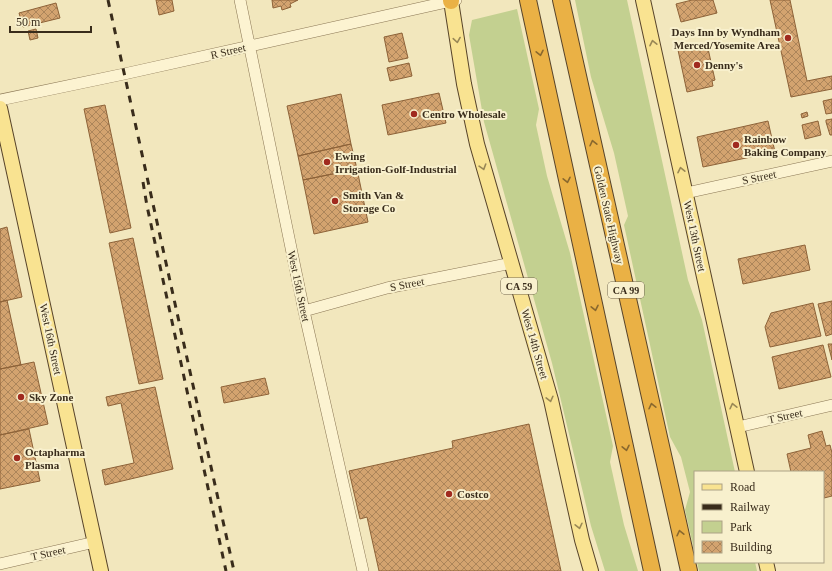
<svg xmlns="http://www.w3.org/2000/svg" width="832" height="571" viewBox="0 0 832 571" font-family="'Times New Roman',serif">
  <defs>
    <pattern id="building-cross-hatch" width="8" height="8" patternUnits="userSpaceOnUse"><rect width="8" height="8" fill="#d3a36f"/><path d="M0 0l8 8M0 8l8-8" fill="none" stroke="#ac855a"/></pattern>
  </defs>
  <rect width="100%" height="100%" fill="#f2e7bd"/>
  <path fill="#c3d090" d="M 575,0 L 627,0 L 688,280 L 702,320 L 735,472 L 695,472 L 695,554 L 685,510 L 690,492 L 681,457 L 670,437 L 624,225 L 628,216 L 614,153 L 591,77 Z
    M 517,9 L 539,109 L 536,125 L 547,176 L 570,253 L 613,446 L 610,462 L 624,525 L 638,571 L 605,571 L 591,526 L 552,363 L 484,122 L 469,35 L 472,20 Z
    M 697,562 L 755,562 L 757,571 L 699,571 Z"/>
  <path fill="url(#building-cross-hatch)" stroke="#8d6238" d="M 156,0 L 172,0 L 174,11 L 159,15 Z
    M 272,0 L 298,0 L 290,4 L 291,7 L 282,10 L 281,6 L 273,8 Z
    M 692,0 L 713,0 L 717,13 L 681,22 L 676,4 Z
    M 770,0 L 790,0 L 807,81 L 832,76 L 832,89 L 791,97 Z
    M 56,3 L 60,18 L 23,27 L 19,13 Z
    M 36,29 L 38,38 L 30,40 L 28,31 Z
    M 402,33 L 408,58 L 389,62 L 384,37 Z
    M 707,44 L 715,80 L 712,81 L 713,86 L 687,92 L 678,50 Z
    M 409,63 L 412,76 L 390,81 L 387,68 Z
    M 439,93 L 446,123 L 388,135 L 382,105 Z
    M 341,94 L 351,144 L 298,156 L 287,106 Z
    M 832,99 L 832,113 L 826,114 L 823,101 Z
    M 105,105 L 131,228 L 110,233 L 84,109 Z
    M 807,112 L 808,116 L 802,118 L 801,114 Z
    M 832,119 L 832,135 L 830,135 L 826,122 L 826,120 Z
    M 768,121 L 775,152 L 703,167 L 697,137 Z
    M 818,121 L 821,135 L 805,139 L 802,125 Z
    M 351,144 L 357,169 L 303,180 L 298,156 Z
    M 357,169 L 368,222 L 314,234 L 303,180 Z
    M 7,227 L 22,297 L 0,302 L 0,229 Z
    M 133,238 L 163,379 L 139,384 L 109,243 Z
    M 805,245 L 810,270 L 743,284 L 738,259 Z
    M 7,300 L 21,365 L 0,369 L 0,302 Z
    M 832,301 L 832,334 L 826,336 L 818,304 Z
    M 813,303 L 821,336 L 770,347 L 765,327 L 771,313 Z
    M 828,344 L 832,344 L 832,360 Z
    M 823,345 L 831,377 L 779,389 L 772,357 Z
    M 34,362 L 48,424 L 0,435 L 0,369 Z
    M 265,378 L 269,394 L 224,403 L 221,387 Z
    M 155,387 L 173,469 L 105,485 L 102,470 L 134,463 L 121,403 L 108,406 L 106,397 Z
    M 529,424 L 561,571 L 379,571 L 367,517 L 360,519 L 349,471 L 453,448 L 452,441 Z
    M 29,429 L 40,481 L 0,489 L 0,435 Z
    M 822,431 L 826,446 L 830,445 L 832,453 L 832,496 L 824,498 L 823,472 L 791,472 L 787,454 L 811,448 L 808,435 Z"/>
  <g fill="none" stroke-linecap="round" stroke-linejoin="round">
    <g stroke="#8b7755" stroke-width="12">
      <path id="minor" d="M 240,0 L 304,311 L 363,571
        M 0,100 L 124,74 L 456,0
        M 686,193 L 832,161
        M 304,311 L 387,288 L 512,263
        M 738,427 L 832,405
        M 0,564 L 95,542"/>
    </g>
    <g stroke="#58442a" stroke-width="16">
      <path id="major" d="M 643,0 L 747,472
        M 451,1 L 464,84 L 477,144 L 551,400 L 582,540 L 591,571
        M 0,108 L 101,571
        M 766,562 L 768,571"/>
    </g>
    <g stroke="#58442a" stroke-width="18">
      <path id="highway" d="M 528,0 L 652,571
        M 561,0 L 689,571
        M 451,1 L 451,0"/>
    </g>
    <use href="#minor" stroke="#fcf3d1" stroke-width="11"/>
    <use href="#major" stroke="#f9e391" stroke-width="14"/>
    <use href="#highway" stroke="#eab145" stroke-width="16"/>
    <path stroke="#392c1b" stroke-width="3" stroke-dasharray="7 7" stroke-linecap="butt" d="M 108,0 L 234,571
      M 143,182 L 147,206 L 226,571"/>
  </g>
  <defs><path id="oneway-chevron" d="M-2-3.5L2.5 0L-2 3.5" fill="none" stroke-width="1.6" stroke-linecap="round" stroke-linejoin="round"/></defs>
  <g stroke="#998856">
    <use href="#oneway-chevron" transform="translate(457 40) rotate(81)"/>
    <use href="#oneway-chevron" transform="translate(653 43) rotate(-102)"/>
    <use href="#oneway-chevron" transform="translate(483 167) rotate(73)"/>
    <use href="#oneway-chevron" transform="translate(681 170) rotate(-102)"/>
    <use href="#oneway-chevron" transform="translate(550 399) rotate(76)"/>
    <use href="#oneway-chevron" transform="translate(733 406) rotate(-103)"/>
    <use href="#oneway-chevron" transform="translate(579 526) rotate(77)"/>
  </g>
  <g stroke="#89682e">
    <use href="#oneway-chevron" transform="translate(540 53) rotate(78)"/>
    <use href="#oneway-chevron" transform="translate(593 143) rotate(-103)"/>
    <use href="#oneway-chevron" transform="translate(567 180) rotate(78)"/>
    <use href="#oneway-chevron" transform="translate(595 308) rotate(78)"/>
    <use href="#oneway-chevron" transform="translate(652 406) rotate(-103)"/>
    <use href="#oneway-chevron" transform="translate(626 448) rotate(78)"/>
    <use href="#oneway-chevron" transform="translate(680 533) rotate(-103)"/>
  </g>
  <g fill="#a02a1f" stroke="#f8f0cd" stroke-width="1.5">
    <circle cx="788" cy="38" r="4"/>
    <circle cx="697" cy="65" r="4"/>
    <circle cx="414" cy="114" r="4"/>
    <circle cx="736" cy="145" r="4"/>
    <circle cx="327" cy="162" r="4"/>
    <circle cx="335" cy="201" r="4"/>
    <circle cx="21" cy="397" r="4"/>
    <circle cx="17" cy="458" r="4"/>
    <circle cx="449" cy="494" r="4"/>
  </g>
  <g text-anchor="middle" dominant-baseline="central" stroke-width="4" stroke-linejoin="round" paint-order="stroke">
    <g fill="#f8f0cd" stroke="#726750" stroke-width="1">
      <rect x="501" y="278" width="36" height="16" rx="3"/>
      <rect x="608" y="282" width="36" height="16" rx="3"/>
    </g>
    <g font-size="10" font-weight="bold" fill="#392c1b">
      <text x="519" y="286">CA 59</text>
      <text x="626" y="290">CA 99</text>
    </g>
    <g font-size="11" font-weight="bold" fill="#392c1b" stroke="#f8f0cd" text-anchor="start">
      <text x="780" y="32" text-anchor="end">Days Inn by Wyndham<tspan x="780" dy="13">Merced/Yosemite Area</tspan></text>
      <text x="705" y="65">Denny's</text>
      <text x="422" y="114">Centro Wholesale</text>
      <text x="744" y="139">Rainbow<tspan x="744" dy="13">Baking Company</tspan></text>
      <text x="335" y="156">Ewing<tspan x="335" dy="13">Irrigation-Golf-Industrial</tspan></text>
      <text x="343" y="195">Smith Van &amp;<tspan x="343" dy="13">Storage Co</tspan></text>
      <text x="29" y="397">Sky Zone</text>
      <text x="25" y="452">Octapharma<tspan x="25" dy="13">Plasma</tspan></text>
      <text x="457" y="494">Costco</text>
    </g>
    <g font-size="11" fill="#392c1b" stroke="#f8f0cd">
      <text transform="translate(228 51) rotate(-13)">R Street</text>
      <text transform="translate(759 177) rotate(-12)">S Street</text>
      <text transform="translate(609 215) rotate(77)">Golden State Highway</text>
      <text transform="translate(695 236) rotate(78)">West 13th Street</text>
      <text transform="translate(407 284) rotate(-11)">S Street</text>
      <text transform="translate(299 286) rotate(78)">West 15th Street</text>
      <text transform="translate(51 339) rotate(78)">West 16th Street</text>
      <text transform="translate(535 344) rotate(74)">West 14th Street</text>
      <text transform="translate(785 416) rotate(-13)">T Street</text>
      <text transform="translate(48 553) rotate(-13)">T Street</text>
    </g>
  </g>
  <rect x="694" y="471" width="130" height="92" fill="#f8f0cd" stroke="#aca286"/>
  <rect x="702" y="484" width="20" height="6" fill="#f9e391" stroke="#aca286"/>
  <text x="730" y="491" font-size="12" fill="#392c1b">Road</text>
  <rect x="702" y="504" width="20" height="6" fill="#392c1b" stroke="#aca286"/>
  <text x="730" y="511" font-size="12" fill="#392c1b">Railway</text>
  <rect x="702" y="521" width="20" height="12" fill="#c3d090" stroke="#aca286"/>
  <text x="730" y="531" font-size="12" fill="#392c1b">Park</text>
  <rect x="702" y="541" width="20" height="12" fill="url(#building-cross-hatch)" stroke="#aca286"/>
  <text x="730" y="551" font-size="12" fill="#392c1b">Building</text>
  <path d="M10 26v6h81v-6" fill="none" stroke="#392c1b" stroke-width="2"/>
  <text x="16" y="26" font-size="12" fill="#392c1b" stroke="#f8f0cd" stroke-width="3" paint-order="stroke">50 m</text>
</svg>
